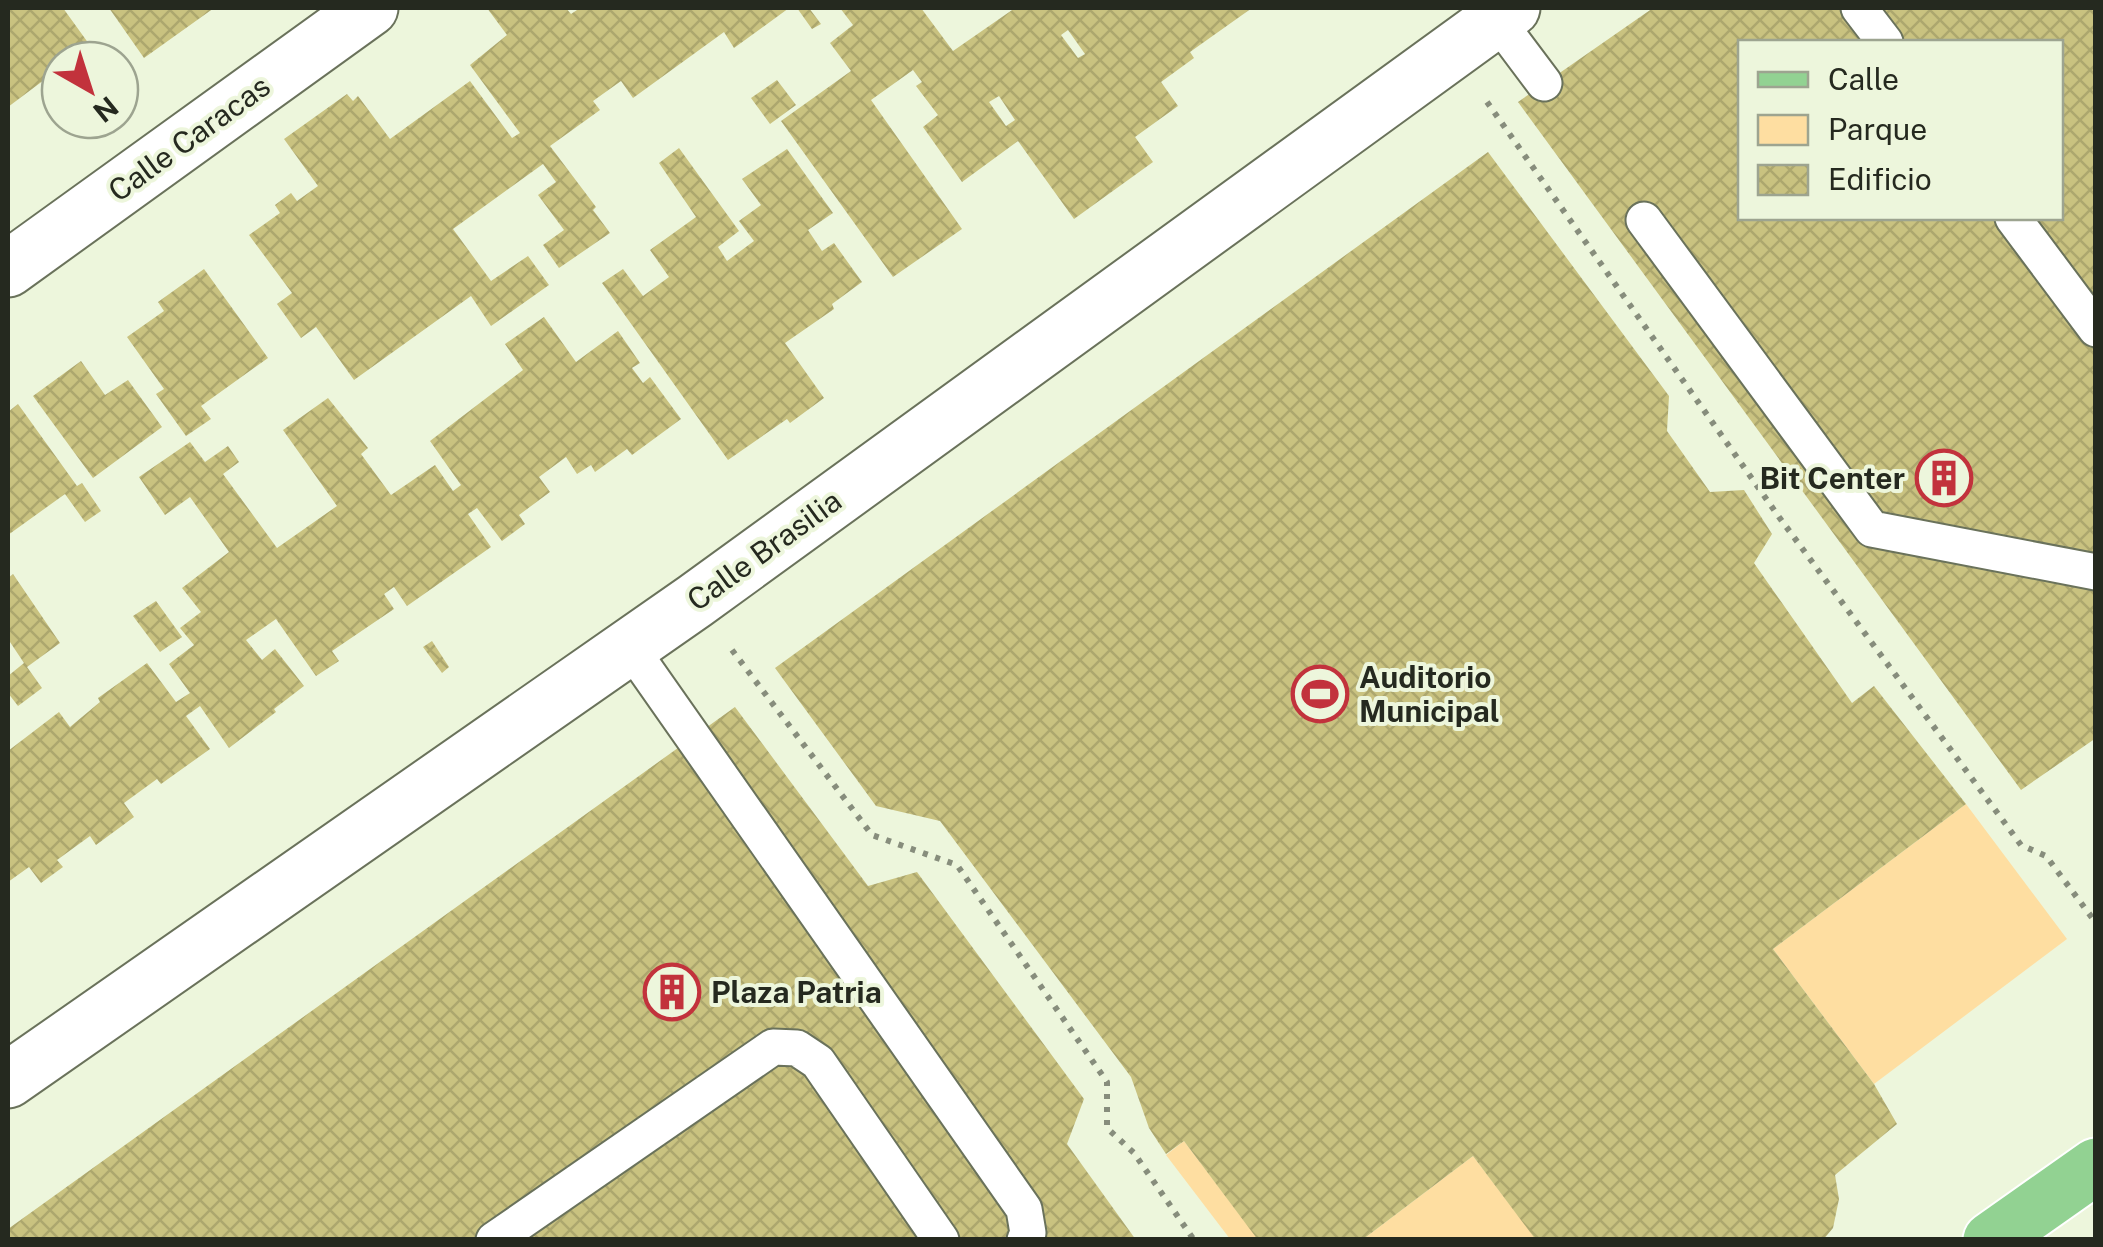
<svg xmlns="http://www.w3.org/2000/svg" width="2103" height="1247" viewBox="0 0 2103 1247" font-family="'Public Sans',sans-serif">
  <defs>
    <pattern id="building-cross-hatch" width="8" height="8" patternUnits="userSpaceOnUse" patternTransform="scale(2.5)"><rect width="8" height="8" fill="#c9c280"/><path d="M0 0l8 8M0 8l8-8" fill="none" stroke="#aca76e"/></pattern>
  </defs>
  <rect width="100%" height="100%" fill="#edf6dc"/>
  <path fill="#fedea1" d="M 1966,804 L 2067,939 L 1874,1084 L 1773,949 Z
    M 1184,1141 L 1258,1239 L 1230,1239 L 1166,1155 Z
    M 1473,1156 L 1536,1239 L 1362,1240 Z"/>
  <path fill="url(#building-cross-hatch)" fill-rule="evenodd" d="M 8,8 L 63,8 L 89,44 L 75,56 L 78,60 L 60,60 L 60,68 L 8,107 Z
    M 109,8 L 214,8 L 144,58 Z
    M 487,8 L 566,8 L 571,14 L 580,8 L 789,8 L 734,48 L 724,32 L 633,98 L 621,81 L 593,101 L 600,110 L 550,146 L 596,207 L 593,210 L 610,233 L 559,268 L 543,245 L 564,230 L 538,195 L 556,182 L 543,164 L 453,229 L 491,281 L 528,256 L 549,285 L 491,326 L 471,296 L 354,380 L 316,327 L 301,338 L 277,304 L 292,293 L 249,235 L 280,213 L 275,205 L 291,193 L 297,201 L 318,186 L 284,139 L 347,94 L 353,101 L 358,96 L 390,139 L 470,81 L 512,138 L 520,133 L 470,65 L 507,35 Z
    M 797,8 L 809,8 L 821,24 L 812,29 Z
    M 840,8 L 921,8 L 953,51 L 1015,8 L 1252,8 L 1190,52 L 1194,58 L 1161,82 L 1178,106 L 1135,137 L 1153,162 L 1074,219 L 1018,141 L 962,182 L 923,127 L 938,115 L 916,86 L 922,82 L 913,70 L 871,100 L 962,229 L 893,277 L 781,121 L 851,71 L 830,43 L 853,25 ZM 1068,30 L 1085,54 L 1078,58 L 1061,35 ZM 999,96 L 1015,120 L 1006,126 L 989,102 Z
    M 1653,8 L 2096,8 L 2096,738 L 2021,790 L 1518,102 ZM 1740,42 L 2060,42 L 2060,218 L 1740,218 Z
    M 777,80 L 796,105 L 770,124 L 751,98 Z
    M 679,148 L 739,231 L 718,247 L 727,261 L 754,241 L 739,221 L 761,205 L 742,179 L 787,149 L 833,213 L 808,230 L 822,251 L 834,243 L 862,282 L 832,304 L 834,309 L 785,343 L 824,398 L 790,423 L 787,419 L 728,460 L 602,283 L 623,269 L 643,296 L 669,277 L 650,250 L 696,217 L 659,163 Z
    M 1488,152 L 1669,396 L 1667,431 L 1710,492 L 1744,490 L 1772,534 L 1754,563 L 1852,703 L 1874,686 L 1966,804 L 1773,949 L 1874,1084 L 1897,1124 L 1835,1175 L 1839,1199 L 1833,1228 L 1823,1240 L 1536,1240 L 1473,1156 L 1362,1240 L 1258,1240 L 1184,1141 L 1166,1154 L 1149,1128 L 1131,1077 L 940,821 L 876,806 L 775,668 Z
    M 204,269 L 268,358 L 201,406 L 211,419 L 186,436 L 156,394 L 164,389 L 127,337 L 164,311 L 158,302 Z
    M 544,317 L 576,362 L 618,331 L 640,363 L 632,368 L 643,383 L 650,377 L 681,419 L 632,455 L 627,449 L 595,472 L 591,465 L 577,474 L 566,457 L 539,477 L 550,492 L 519,515 L 525,524 L 502,541 L 477,508 L 468,514 L 491,547 L 407,606 L 394,587 L 384,594 L 394,609 L 332,651 L 339,661 L 316,676 L 276,619 L 246,640 L 262,660 L 275,649 L 304,686 L 274,709 L 276,712 L 229,748 L 200,706 L 186,716 L 210,749 L 161,784 L 157,779 L 124,803 L 134,817 L 96,845 L 90,836 L 57,860 L 63,867 L 41,883 L 29,867 L 8,882 L 8,751 L 59,712 L 70,727 L 100,702 L 98,698 L 147,663 L 176,702 L 190,693 L 169,664 L 194,645 L 180,628 L 201,612 L 182,588 L 229,552 L 190,497 L 165,515 L 139,477 L 190,442 L 205,462 L 228,446 L 239,462 L 223,474 L 277,548 L 337,506 L 283,430 L 328,398 L 368,448 L 361,454 L 391,495 L 435,465 L 453,491 L 461,485 L 430,441 L 523,370 L 505,344 Z
    M 81,361 L 105,395 L 128,380 L 162,427 L 93,478 L 33,396 Z
    M 18,404 L 77,486 L 82,483 L 101,511 L 85,522 L 65,494 L 8,535 L 8,412 Z
    M 13,574 L 60,643 L 27,667 L 42,688 L 18,706 L 8,693 L 8,676 L 24,663 L 8,639 L 8,578 Z
    M 156,601 L 182,637 L 160,652 L 133,616 Z
    M 432,641 L 449,667 L 442,673 L 423,647 Z
    M 735,707 L 868,886 L 917,872 L 1084,1099 L 1067,1144 L 1136,1240 L 8,1240 L 8,1229 Z"/>
  <g fill="none" stroke-linecap="round" stroke-linejoin="round">
    <g stroke="#6a725b" stroke-width="39">
      <path id="lane" d="M 1859,8 L 1885,42
        M 1496,19 L 1544,83
        M 2013,218 L 2096,329
        M 1644,220 L 1872,529 L 2096,572
        M 629,646 L 1024,1209 L 1028,1233 L 1025,1240
        M 494,1240 L 773,1047 L 797,1048 L 818,1062 L 941,1240"/>
    </g>
    <g stroke="#6a725b" stroke-width="59">
      <path id="street" d="M 8,269 L 370,8
        M 8,1080 L 695,601 L 1512,8"/>
    </g>
    <g stroke="#fff" stroke-width="59">
      <path id="primary" d="M 1991,1240 L 2096,1166"/>
    </g>
    <path stroke="#878d7c" stroke-width="6" stroke-dasharray="5 8" stroke-linecap="butt" d="M 1487,102 L 1779,517 L 2021,845 L 2046,856 L 2096,923
      M 732,650 L 872,835 L 957,865 L 1107,1082 L 1107,1128 L 1134,1153 L 1194,1240"/>
    <use href="#lane" stroke="#fff" stroke-width="35"/>
    <use href="#street" stroke="#fff" stroke-width="55"/>
    <use href="#primary" stroke="#92d292" stroke-width="55"/>
  </g>
  <defs>
    <g id="building-ring" transform="scale(2.875)"><circle r="9.5" fill="#edf6dc" stroke="#c2323c" stroke-width="1.5"/><path d="M-4-6H4V6H1V3H-1V6H-4ZM-2.5-4.3h1.7v1.8h-1.7ZM.8-4.3h1.7v1.8H.8ZM-2.5-1h1.7V.8h-1.7ZM.8-1h1.7V.8H.8Z" fill="#c2323c"/></g>
    <g id="stadium-ring" transform="scale(2.875)"><circle r="9.5" fill="#edf6dc" stroke="#c2323c" stroke-width="1.5"/><path d="M0-5a6.5 5 0 1 0 0 10a6.5 5 0 1 0 0-10ZM-3.5-1.8h7v3.6h-7Z" fill="#c2323c"/></g>
  </defs>
  <g fill-rule="evenodd">
    <use href="#building-ring" x="1944" y="478"/>
    <use href="#stadium-ring" x="1320" y="694"/>
    <use href="#building-ring" x="672" y="992"/>
  </g>
  <g text-anchor="middle" dominant-baseline="central" stroke-width="8" stroke-linejoin="round" paint-order="stroke">
    <g font-size="30" fill="#25291f" stroke="#edf6dc">
      <text transform="translate(189 138) rotate(-36)">Calle Caracas</text>
      <text transform="translate(764 550) rotate(-36)">Calle Brasilia</text>
    </g>
    <g font-size="30" font-weight="bold" fill="#25291f" stroke="#edf6dc" text-anchor="start">
      <text x="1905" y="478" text-anchor="end">Bit Center</text>
      <text x="1359" y="677">Auditorio<tspan x="1359" dy="34">Municipal</tspan></text>
      <text x="711" y="992">Plaza Patria</text>
    </g>
  </g>
  <rect width="2103" height="1247" fill="none" stroke="#25291f" stroke-width="20"/>
  <rect x="1738" y="40" width="325" height="180" fill="#edf6dc" stroke="#9da490" stroke-width="2.5"/>
  <rect x="1758" y="72" width="50" height="15" fill="#92d292" stroke="#9da490" stroke-width="2.5"/>
  <text x="1828" y="90" font-size="30" fill="#25291f">Calle</text>
  <rect x="1758" y="115" width="50" height="30" fill="#fedea1" stroke="#9da490" stroke-width="2.5"/>
  <text x="1828" y="140" font-size="30" fill="#25291f">Parque</text>
  <rect x="1758" y="165" width="50" height="30" fill="url(#building-cross-hatch)" stroke="#9da490" stroke-width="2.5"/>
  <text x="1828" y="190" font-size="30" fill="#25291f">Edificio</text>
  <g transform="translate(90 90) rotate(141)"><circle r="48" fill="#edf6dc" stroke="#9da490" stroke-width="2.5"/>
  <path d="M0-8L18 38L0 25L-18 38Z" fill="#c2323c"/>
  <text y="-15" font-size="28" font-weight="bold" text-anchor="middle" fill="#25291f">N</text>
  </g>
</svg>
